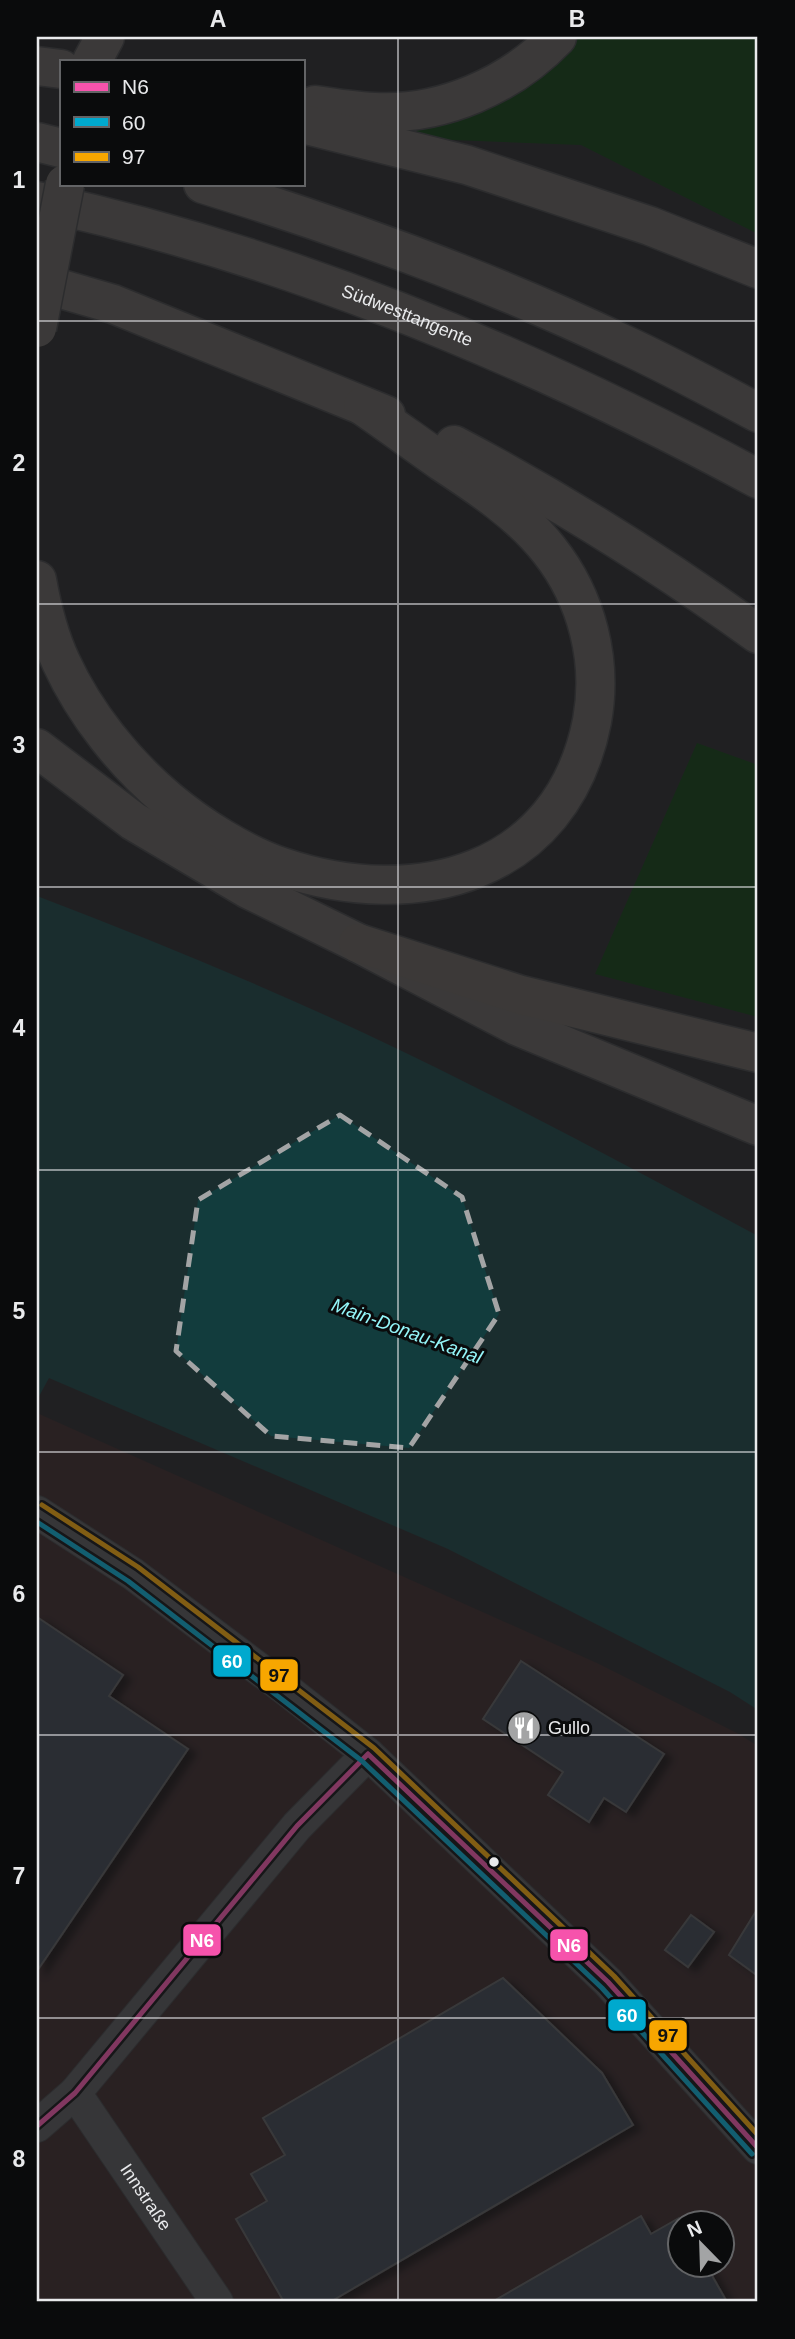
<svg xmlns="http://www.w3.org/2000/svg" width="795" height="2339" viewBox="0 0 795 2339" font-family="Helvetica,sans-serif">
  <defs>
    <filter id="shadow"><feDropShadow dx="8" dy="4.5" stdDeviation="3.5" flood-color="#0009"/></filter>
  </defs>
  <rect width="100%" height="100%" fill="#212122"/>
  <path fill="#332223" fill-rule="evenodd" d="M 37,1413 L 597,1663 L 737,1733 L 758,1746 L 758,2302 L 37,2302 ZM 680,2224 L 722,2224 L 722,2266 L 680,2266 Z"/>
  <path fill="#07370b" d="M 578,37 L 758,37 L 758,234 L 581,145 L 403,138 L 404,127 L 551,65 Z
    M 697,743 L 758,765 L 758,1017 L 595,974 Z"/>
  <path fill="#123c3d" d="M 37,896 C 147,938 257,983 364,1033 C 498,1096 628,1166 758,1236 L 758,1710 L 730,1692 L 448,1549 L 49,1378 L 37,1400 Z"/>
  <path fill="#343c47" stroke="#565758" stroke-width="2" filter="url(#shadow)" d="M 37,1617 L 123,1675 L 109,1696 L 188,1749 L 37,1971 Z
    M 521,1661 L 664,1754 L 626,1812 L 604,1798 L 589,1822 L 548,1795 L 563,1772 L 483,1719 Z
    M 758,1908 L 758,1976 L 729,1955 Z
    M 691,1915 L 714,1932 L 688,1967 L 665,1950 Z
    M 503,1978 L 602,2073 L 633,2125 L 330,2302 L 284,2302 L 236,2219 L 267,2201 L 251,2174 L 285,2155 L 263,2118 Z
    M 641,2216 L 651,2234 L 679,2218 L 682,2223 L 680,2223 L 680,2265 L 706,2265 L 727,2302 L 492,2302 Z"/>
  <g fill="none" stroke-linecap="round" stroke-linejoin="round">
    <g stroke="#3a3b3d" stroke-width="34">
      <g id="minor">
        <path d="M 37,1512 L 133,1574 L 292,1694 L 368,1754 L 608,1982 L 758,2148"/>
        <path id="s1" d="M 75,2093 L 217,2302"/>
        <path d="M 37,2126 L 75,2093 L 297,1826 L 368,1754"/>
      </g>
    </g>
    <g stroke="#3a3b3d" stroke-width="41">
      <g id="trunk">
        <path d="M 92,61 L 105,37"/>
        <path d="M 37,66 L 61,69"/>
        <path d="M 315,105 C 334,108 354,111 374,112 C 442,116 511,85 557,37"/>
        <path d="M 303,124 L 467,165 L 650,226 L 758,269"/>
        <path d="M 37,142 L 61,148"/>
        <path d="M 203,184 C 345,228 486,279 621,343 C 667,364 713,389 758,413"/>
        <path id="s2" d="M 37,201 C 289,255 531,357 758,479"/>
        <path d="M 37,282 L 113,304 L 386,415"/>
        <path d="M 454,445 C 559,500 662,565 758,634"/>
        <path d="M 37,580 C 42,608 49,636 61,662 C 85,714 124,763 168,800 C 199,826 243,854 282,867 C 416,912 562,875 592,721 C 603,661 587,598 549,550 C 521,514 480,487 442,462 C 415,443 389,424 363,406"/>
        <path d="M 37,748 L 133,821 L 248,889 L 358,943 L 517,1026 L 758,1126"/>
      </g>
    </g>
    <g stroke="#3a3b3d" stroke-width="41">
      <path id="motorway" d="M 358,943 L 521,995 L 758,1053"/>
    </g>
    <use href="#minor" stroke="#515152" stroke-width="32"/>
    <use href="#trunk" stroke="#5c5854" stroke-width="38"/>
    <use href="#motorway" stroke="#5d5852" stroke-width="38"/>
    <g stroke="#3a3b3d" stroke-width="41" stroke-linecap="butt">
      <path id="trunk-bridge" d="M 37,328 L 65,184"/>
    </g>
    <use href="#trunk-bridge" stroke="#5c5854" stroke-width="38"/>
    <g stroke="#0a0b0c" stroke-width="10">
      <path id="bus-1" d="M 368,1754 L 608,1982 L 758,2148
        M 37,2126 L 75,2093 L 297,1826 L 368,1754"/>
    </g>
    <g stroke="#0a0b0c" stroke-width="10">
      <path id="bus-2" d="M 37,1522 L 128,1581 L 362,1761 L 602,1988 L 752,2154"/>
    </g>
    <g stroke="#0a0b0c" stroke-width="10">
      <path id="bus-3" d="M 42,1505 L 138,1567 L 374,1748 L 614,1976 L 758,2135"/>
    </g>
    <use href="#bus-1" stroke="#f653ac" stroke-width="5"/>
    <use href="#bus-2" stroke="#00a9ce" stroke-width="5"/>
    <use href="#bus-3" stroke="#f7a600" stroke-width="5"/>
  </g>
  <path d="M0 0H795V2339H0ZM 340,1115 L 462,1197 L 499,1314 L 409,1448 L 271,1436 L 176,1351 L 198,1200 Z" fill="#212122" fill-opacity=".55" fill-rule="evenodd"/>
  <path fill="none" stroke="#a3a4a5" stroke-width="5" stroke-dasharray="14 9" stroke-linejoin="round" d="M 340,1115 L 462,1197 L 499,1314 L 409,1448 L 271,1436 L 176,1351 L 198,1200 Z"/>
  <path fill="none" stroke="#e9eaec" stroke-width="2" stroke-opacity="0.55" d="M 398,37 L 398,2302M 37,321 L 758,321M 37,604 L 758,604M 37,887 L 758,887M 37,1170 L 758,1170M 37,1452 L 758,1452M 37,1735 L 758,1735M 37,2018 L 758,2018"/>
  <defs>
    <g id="restaurant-disc" transform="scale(1.75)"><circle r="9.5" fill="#a3a4a5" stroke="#0a0b0c"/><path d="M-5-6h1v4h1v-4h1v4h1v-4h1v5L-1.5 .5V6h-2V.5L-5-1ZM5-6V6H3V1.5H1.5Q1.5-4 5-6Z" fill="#fff"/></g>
  </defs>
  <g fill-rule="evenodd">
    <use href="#restaurant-disc" x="524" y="1728"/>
  </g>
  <circle fill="#e9eaec" stroke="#0a0b0c" stroke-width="2.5" cx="494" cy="1862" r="6"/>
  <g text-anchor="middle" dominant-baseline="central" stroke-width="6" stroke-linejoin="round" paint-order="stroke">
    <g font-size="18" fill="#e9eaec" stroke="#0a0b0c">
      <text stroke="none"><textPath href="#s2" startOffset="388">Südwesttangente</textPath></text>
      <text stroke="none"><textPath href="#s1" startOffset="126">Innstraße</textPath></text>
    </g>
    <g font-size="18" fill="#e9eaec" stroke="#0a0b0c" text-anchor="start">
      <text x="548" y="1728">Gullo</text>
    </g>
    <g font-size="19" font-style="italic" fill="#94f6f9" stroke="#0a0b0c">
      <text transform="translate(407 1331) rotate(20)">Main-Donau-Kanal</text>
    </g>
  </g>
  <g stroke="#0a0b0c" stroke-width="2.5">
    <rect x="212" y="1644" width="40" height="34" rx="7" fill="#00a9ce"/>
    <rect x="259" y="1658" width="40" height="34" rx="7" fill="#f7a600"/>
    <rect x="182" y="1923" width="40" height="34" rx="7" fill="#f653ac"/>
    <rect x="549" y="1928" width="40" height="34" rx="7" fill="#f653ac"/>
    <rect x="607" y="1998" width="40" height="34" rx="7" fill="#00a9ce"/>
    <rect x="648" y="2019" width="40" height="33" rx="7" fill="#f7a600"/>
  </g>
  <g font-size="19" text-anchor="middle" font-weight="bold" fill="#fff">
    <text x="232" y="1668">60</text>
    <text x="202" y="1947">N6</text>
    <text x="569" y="1952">N6</text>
    <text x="627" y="2022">60</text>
  </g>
  <g font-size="19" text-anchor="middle" font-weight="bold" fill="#111">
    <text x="279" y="1682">97</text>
    <text x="668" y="2042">97</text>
  </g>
  <rect width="795" height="2339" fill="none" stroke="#0a0b0c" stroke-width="77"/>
  <rect x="60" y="60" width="245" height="126" fill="#0a0b0c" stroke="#636466" stroke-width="2"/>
  <rect x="74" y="82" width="35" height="10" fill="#f653ac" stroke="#636466" stroke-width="2"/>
  <text x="122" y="94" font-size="21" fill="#e9eaec">N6</text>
  <rect x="74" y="117" width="35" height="10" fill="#00a9ce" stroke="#636466" stroke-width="2"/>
  <text x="122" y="130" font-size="21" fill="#e9eaec">60</text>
  <rect x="74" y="152" width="35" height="10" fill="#f7a600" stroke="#636466" stroke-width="2"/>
  <text x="122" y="164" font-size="21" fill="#e9eaec">97</text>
  <g transform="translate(701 2244) rotate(337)"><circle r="33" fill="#0a0b0c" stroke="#636466" stroke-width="2"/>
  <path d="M0-5L12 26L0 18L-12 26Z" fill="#a3a4a5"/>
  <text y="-10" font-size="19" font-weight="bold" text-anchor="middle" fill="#e9eaec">N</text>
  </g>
  <rect x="38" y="38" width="718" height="2262" fill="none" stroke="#e9eaec" stroke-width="2.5"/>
  <g font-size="23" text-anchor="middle" font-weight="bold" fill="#e9eaec">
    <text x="218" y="27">A</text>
    <text x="577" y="27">B</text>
    <text x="19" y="188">1</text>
    <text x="19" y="471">2</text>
    <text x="19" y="753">3</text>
    <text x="19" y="1036">4</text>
    <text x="19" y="1319">5</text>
    <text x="19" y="1602">6</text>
    <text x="19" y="1884">7</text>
    <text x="19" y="2167">8</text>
  </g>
</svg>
